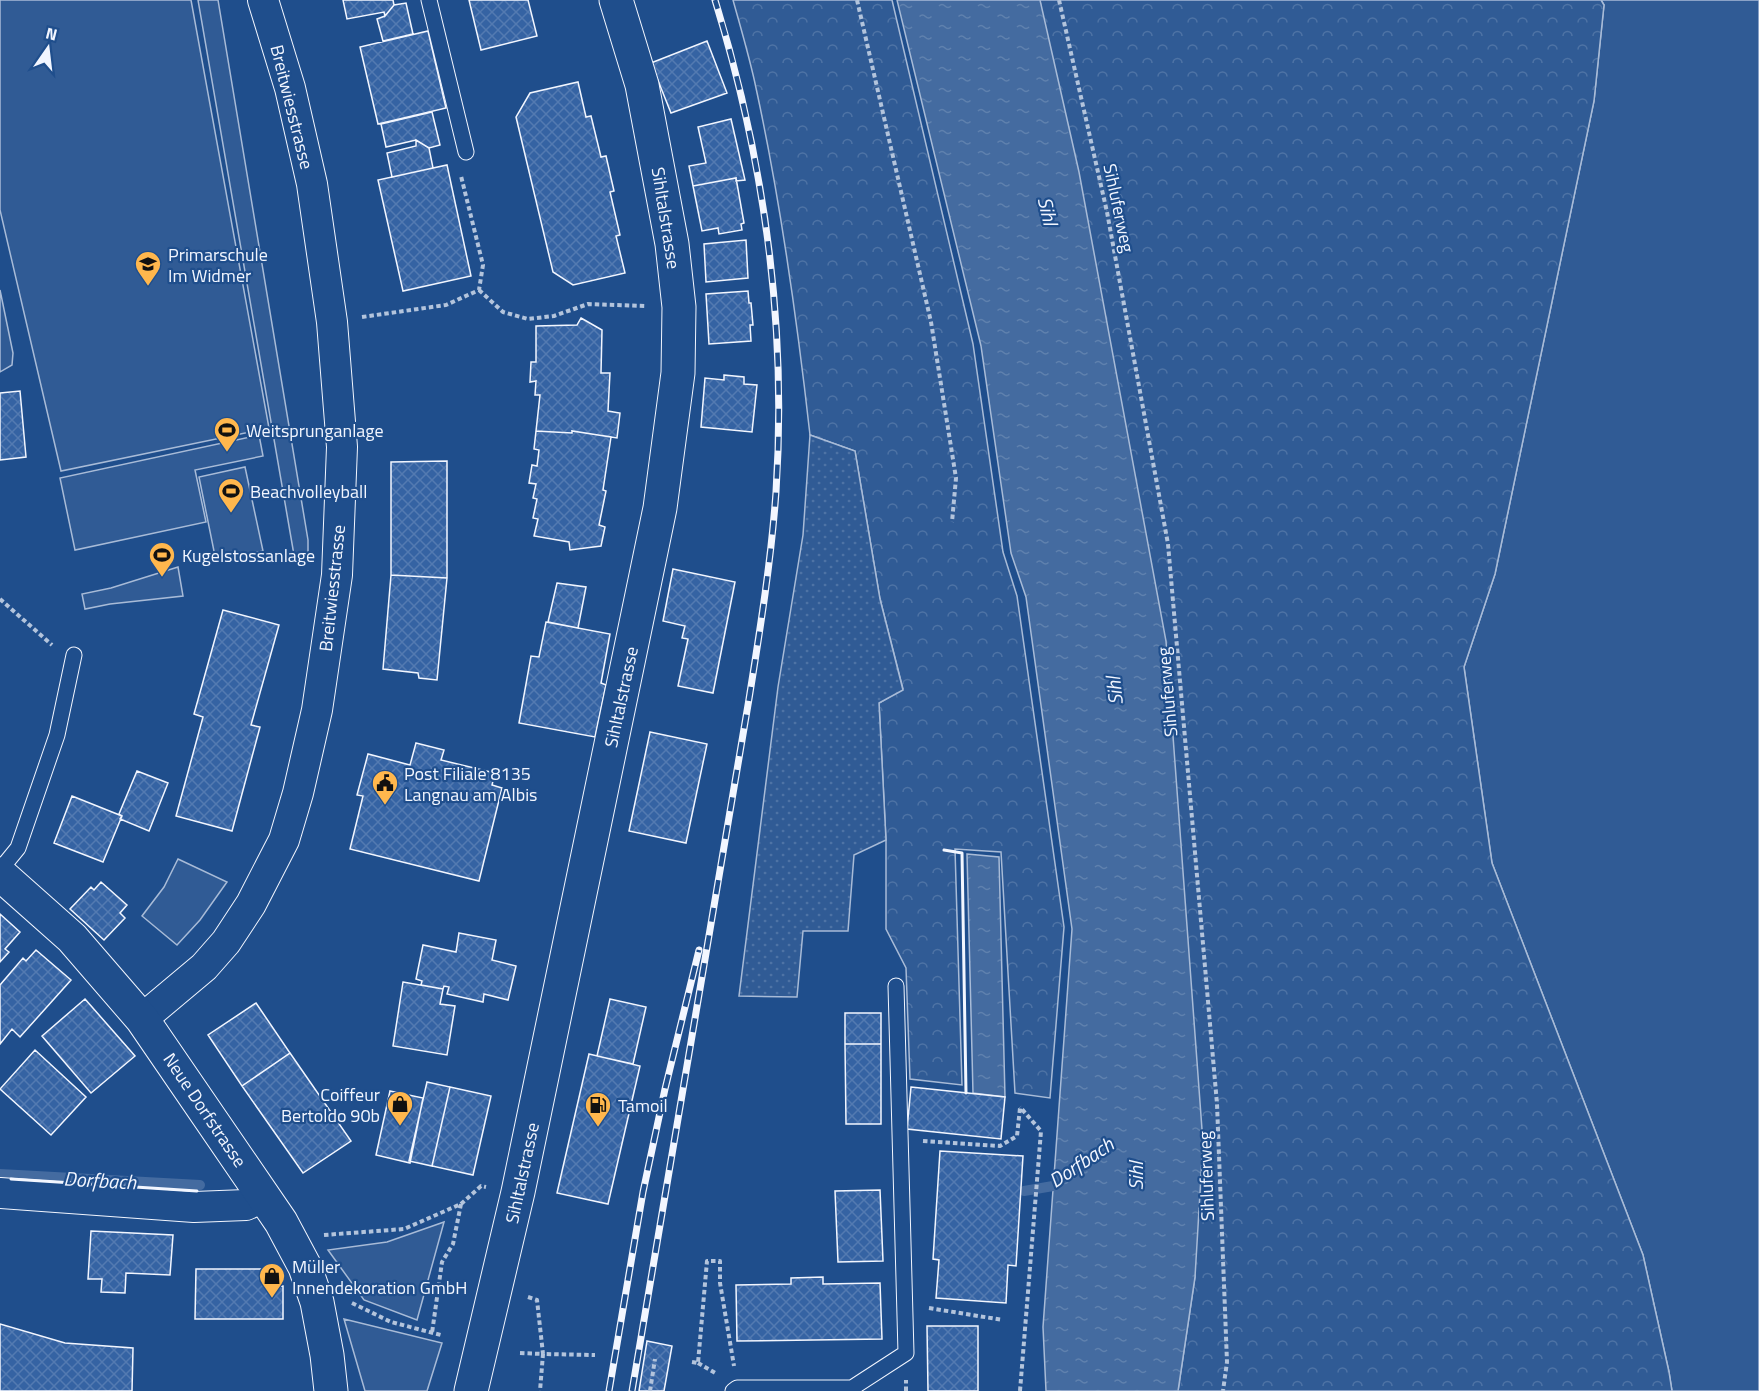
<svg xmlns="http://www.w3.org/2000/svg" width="1759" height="1391" viewBox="0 0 1759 1391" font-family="'Titillium Web',sans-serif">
  <defs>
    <pattern id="forest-crowns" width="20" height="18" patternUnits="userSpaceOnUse" patternTransform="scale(1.5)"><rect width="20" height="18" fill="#305b95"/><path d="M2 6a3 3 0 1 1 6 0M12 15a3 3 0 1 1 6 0" fill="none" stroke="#4e73a5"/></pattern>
    <pattern id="garden-dots" width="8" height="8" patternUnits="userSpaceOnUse" patternTransform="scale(1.5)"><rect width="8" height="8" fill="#305b95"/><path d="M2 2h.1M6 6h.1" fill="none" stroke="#4e73a5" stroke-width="1.8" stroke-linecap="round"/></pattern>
    <pattern id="water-ripples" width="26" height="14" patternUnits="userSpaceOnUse" patternTransform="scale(1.5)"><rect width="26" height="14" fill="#446ba0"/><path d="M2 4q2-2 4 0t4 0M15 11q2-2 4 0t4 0" fill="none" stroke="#5f81ae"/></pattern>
    <pattern id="building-cross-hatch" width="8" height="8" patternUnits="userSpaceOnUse" patternTransform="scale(1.5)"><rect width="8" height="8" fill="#3563a3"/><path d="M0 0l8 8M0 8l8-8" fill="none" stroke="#537ab1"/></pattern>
  </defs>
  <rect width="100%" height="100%" fill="#1f4e8c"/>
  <path fill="#305b95" stroke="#a8bbd7" stroke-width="1.5" d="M 0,0 L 191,0 L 269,428 L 61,471 L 0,210 Z
    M 198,0 L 218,0 L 308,540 L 308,552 L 294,555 Z
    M 1601,0 L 1759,0 L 1759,1391 L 1672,1391 L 1669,1372 L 1643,1255 L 1492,863 L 1464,667 L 1495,574 L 1594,101 L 1604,5 Z
    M 0,290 L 13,353 L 12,365 L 0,372 Z
    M 259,435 L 263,456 L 195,470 L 206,522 L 75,550 L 60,478 Z
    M 245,467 L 263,551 L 216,561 L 199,477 Z
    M 178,567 L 183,596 L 110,604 L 85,609 L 82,594 L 111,588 Z
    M 178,859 L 227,882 L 200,920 L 177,945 L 142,916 L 164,887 Z
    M 444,1222 L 417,1320 L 364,1300 L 328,1250 L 387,1242 Z
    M 344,1319 L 442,1343 L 427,1391 L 365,1391 Z"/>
  <path fill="url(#forest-crowns)" stroke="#a8bbd7" stroke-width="1.5" d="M 733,0 L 892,0 L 973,344 L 1003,552 L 1017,596 L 1064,927 L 1050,1098 L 1015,1093 L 1001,852 L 955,849 L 962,1085 L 910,1079 L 906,968 L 886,929 L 886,840 L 879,703 L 903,689 L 880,599 L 855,451 L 810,435 C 797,319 781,203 756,88 C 750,59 741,29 733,0 Z
    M 1040,0 L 1601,0 L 1604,5 L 1594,101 L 1495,574 L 1464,667 L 1492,863 L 1643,1255 L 1669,1372 L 1672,1391 L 1178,1391 L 1195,1277 Z"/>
  <path fill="url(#garden-dots)" stroke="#a8bbd7" stroke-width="1.5" d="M 810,435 L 855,451 L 880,599 L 903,690 L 879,703 L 886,840 L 854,855 L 848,931 L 803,931 L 797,997 L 739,996 L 778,687 L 803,535 Z"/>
  <path fill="url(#water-ripples)" stroke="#a8bbd7" stroke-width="1.5" d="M 897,0 L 1040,0 L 1079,172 L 1166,641 L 1203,1143 L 1195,1277 L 1178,1391 L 1046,1391 L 1043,1327 L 1072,929 L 1026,597 L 1011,553 L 981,346 Z
    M 967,854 L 999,857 L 1005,1097 L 973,1093 Z"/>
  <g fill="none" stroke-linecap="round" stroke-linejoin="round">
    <path stroke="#446ba0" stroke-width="10" d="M 0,1174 L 200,1185
      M 1024,1191 L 1053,1186 L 1063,1178"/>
  </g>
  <path fill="url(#building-cross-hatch)" stroke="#f2f6ff" stroke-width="1.5" d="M 343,0 L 393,0 L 394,5 L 385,16 L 384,12 L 347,19 Z
    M 469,0 L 528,0 L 537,36 L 481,50 Z
    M 406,3 L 413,34 L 383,41 L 377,19 L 385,16 L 394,5 Z
    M 428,31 L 446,108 L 378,124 L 360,47 Z
    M 707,41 L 727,93 L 671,113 L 651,63 Z
    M 578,82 L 586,117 L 591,116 L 601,157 L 606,156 L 614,191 L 610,192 L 620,235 L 616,236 L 625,273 L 573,285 L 553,272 L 516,117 L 530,93 Z
    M 432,112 L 440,145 L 429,148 L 416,140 L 386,147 L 381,124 Z
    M 731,119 L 745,180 L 736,181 L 736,178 L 693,186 L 689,166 L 706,163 L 698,127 Z
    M 416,140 L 429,148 L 433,168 L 392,177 L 387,153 L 416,146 Z
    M 447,165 L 471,276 L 403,291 L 378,180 Z
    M 736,178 L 744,223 L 741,224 L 742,230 L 719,234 L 718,228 L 702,231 L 693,186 Z
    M 746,240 L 748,278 L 706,282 L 704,244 Z
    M 748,291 L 749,303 L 751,303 L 753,325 L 750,325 L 751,341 L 709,344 L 706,294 Z
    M 581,318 L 602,330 L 601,373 L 610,373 L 608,411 L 620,413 L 617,438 L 572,431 L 572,433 L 536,431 L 540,395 L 535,395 L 536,381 L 530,382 L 531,362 L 536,362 L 536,326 L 577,325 Z
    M 724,375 L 744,377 L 744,384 L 757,385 L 752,432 L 701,427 L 705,378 L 724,380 Z
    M 20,391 L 26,457 L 0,460 L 0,393 Z
    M 536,431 L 572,433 L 572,431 L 611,437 L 603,490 L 606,491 L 599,525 L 605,527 L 601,546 L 570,550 L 569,542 L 534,536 L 538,519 L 533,518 L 537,499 L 533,498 L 536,484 L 529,483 L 532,465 L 537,466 L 539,450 L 534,449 Z
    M 447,461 L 447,578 L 391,575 L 391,462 Z
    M 673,569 L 735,582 L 713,693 L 678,686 L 688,639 L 682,638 L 685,626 L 663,621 Z
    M 391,575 L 447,578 L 437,680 L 419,678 L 418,673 L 383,669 Z
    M 557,583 L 586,587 L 578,628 L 548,622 Z
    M 223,610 L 279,625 L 251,725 L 260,727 L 232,831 L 176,816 L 203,717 L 194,714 Z
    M 546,622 L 610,634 L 601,683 L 606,685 L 595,737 L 519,723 L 531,656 L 539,657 Z
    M 650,732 L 707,744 L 686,843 L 629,831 Z
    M 416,743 L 444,750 L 441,760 L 495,773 L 492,785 L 502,788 L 479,881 L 350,849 L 363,796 L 357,795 L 368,754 L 410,765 Z
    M 137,771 L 168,783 L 149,831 L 120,819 L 122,816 L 119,814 Z
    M 72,796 L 122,816 L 103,862 L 54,843 Z
    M 101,882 L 127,905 L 120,913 L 125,918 L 104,940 L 70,909 L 91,887 L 94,890 Z
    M 0,914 L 20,932 L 5,949 L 9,952 L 0,962 Z
    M 459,933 L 496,940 L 492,960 L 516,966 L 508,1000 L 484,994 L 483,1002 L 447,994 L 449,987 L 444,986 L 443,989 L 421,985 L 422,981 L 416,979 L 423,945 L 456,952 Z
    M 36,950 L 71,980 L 20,1037 L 12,1029 L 0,1044 L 0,985 L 23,958 L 26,961 Z
    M 403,982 L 443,989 L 440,1004 L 455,1006 L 447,1055 L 393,1046 Z
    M 85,999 L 135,1056 L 91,1093 L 42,1036 Z
    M 610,999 L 646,1007 L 633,1064 L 597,1056 Z
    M 256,1003 L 290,1053 L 242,1086 L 208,1035 Z
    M 845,1013 L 881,1013 L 881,1044 L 845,1044 Z
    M 845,1044 L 881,1044 L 881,1124 L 846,1124 Z
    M 35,1050 L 86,1097 L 51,1135 L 0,1089 Z
    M 290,1053 L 351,1141 L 303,1173 L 242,1086 Z
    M 589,1054 L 640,1066 L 608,1204 L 557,1193 Z
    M 427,1082 L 450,1087 L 432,1166 L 409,1161 Z
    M 450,1087 L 491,1096 L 473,1175 L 432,1166 Z
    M 911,1087 L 1005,1097 L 1001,1139 L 907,1129 Z
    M 390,1091 L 423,1098 L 410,1163 L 376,1155 Z
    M 940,1151 L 1023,1156 L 1016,1266 L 1008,1265 L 1006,1303 L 936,1298 L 939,1260 L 933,1259 Z
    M 880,1190 L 883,1261 L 838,1262 L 835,1191 Z
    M 91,1231 L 173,1235 L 170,1275 L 126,1273 L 125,1293 L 101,1292 L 102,1279 L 88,1279 Z
    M 196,1269 L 270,1269 L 270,1287 L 283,1286 L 283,1319 L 195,1319 Z
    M 823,1277 L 823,1284 L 880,1283 L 882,1339 L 737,1341 L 736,1285 L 791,1284 L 791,1278 Z
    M 0,1324 L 65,1343 L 133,1348 L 132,1391 L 0,1391 Z
    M 927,1326 L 978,1326 L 978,1391 L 928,1391 Z
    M 647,1341 L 672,1346 L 664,1391 L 639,1391 Z"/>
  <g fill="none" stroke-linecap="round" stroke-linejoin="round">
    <g stroke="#f2f6ff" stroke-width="17">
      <path id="lane" d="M 429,0 L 466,152
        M 0,870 L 18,848 L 57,735 L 74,655
        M 733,1391 L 737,1388 L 852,1388 L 906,1353 L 896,986"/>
    </g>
    <g stroke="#f2f6ff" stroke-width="32">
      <path id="street" d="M 142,1019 L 204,967 L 226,942 L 251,904 L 284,840 L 298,793 L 317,710 L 337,575 L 342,447 L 332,322 L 312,184 L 290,88 L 263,0
        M 0,1193 L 194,1207 L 246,1205 L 264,1197"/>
    </g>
    <g stroke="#f2f6ff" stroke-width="35">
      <path id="secondary" d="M 0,874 L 72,938 L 142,1019 L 281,1222 L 305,1267 L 317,1302 L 327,1355 L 331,1391"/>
    </g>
    <g stroke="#f2f6ff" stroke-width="35">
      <path id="primary" d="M 471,1391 L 518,1192 L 660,508 L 678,373 L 679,307 L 672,244 L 642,85 L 616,0"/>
    </g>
    <path stroke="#b3c4dc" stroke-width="4" stroke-dasharray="4.5 3" stroke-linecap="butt" d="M 857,0 L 931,322 L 956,478 L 952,522
      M 1059,0 L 1107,212 L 1168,544 L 1217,1104 L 1227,1362 L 1223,1391
      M 479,290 L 503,312 L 528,319 L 554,316 L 588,304 L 647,306
      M 362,317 L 446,305 L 479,290 L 483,265 L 461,176
      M 0,599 L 52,645
      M 923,1141 L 1000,1146 L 1017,1136 L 1020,1108
      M 461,1204 L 481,1186 L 486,1187
      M 324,1235 L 404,1229 L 461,1204 L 453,1244 L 442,1262 L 432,1333
      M 528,1297 L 537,1300 L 543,1354 L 595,1355
      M 352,1303 L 391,1322 L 441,1335
      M 929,1308 L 1003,1320
      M 520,1353 L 543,1354 L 540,1391
      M 692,1362 L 698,1363 L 707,1261 L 720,1261 L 720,1283 L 734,1366
      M 698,1363 L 717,1374
      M 650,1391 L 655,1359
      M 906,1391 L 906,1380
      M 1020,1391 L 1041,1131 L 1020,1107"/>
    <use href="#lane" stroke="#1f4e8c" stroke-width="15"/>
    <use href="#street" stroke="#1f4e8c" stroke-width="30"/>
    <use href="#secondary" stroke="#1f4e8c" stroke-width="33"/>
    <use href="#primary" stroke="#1f4e8c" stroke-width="33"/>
    <g stroke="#f2f6ff" stroke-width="7">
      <path id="rail" d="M 609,1391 L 643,1192 L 665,1089 L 699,950
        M 632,1391 L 749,699 C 760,630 771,562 776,492 C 787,325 764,159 715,0"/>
    </g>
    <use href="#rail" stroke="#1f4e8c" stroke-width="4.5" stroke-dasharray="14" stroke-linecap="butt"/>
    <path stroke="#f2f6ff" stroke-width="3" d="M 944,850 L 962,853 L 966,1093
      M 11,1179 L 197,1191"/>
  </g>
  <defs>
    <g id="school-pin" transform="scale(1.35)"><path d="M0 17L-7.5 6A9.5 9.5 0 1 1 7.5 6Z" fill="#ffb74d" stroke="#1f4e8c"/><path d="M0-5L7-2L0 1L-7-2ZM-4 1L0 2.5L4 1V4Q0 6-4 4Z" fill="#111"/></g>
    <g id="stadium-pin" transform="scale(1.35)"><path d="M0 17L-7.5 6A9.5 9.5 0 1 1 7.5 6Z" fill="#ffb74d" stroke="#1f4e8c"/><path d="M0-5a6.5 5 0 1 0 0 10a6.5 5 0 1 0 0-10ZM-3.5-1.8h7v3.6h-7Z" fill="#111"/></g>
    <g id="civic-pin" transform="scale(1.35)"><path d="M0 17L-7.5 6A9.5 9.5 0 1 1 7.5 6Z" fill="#ffb74d" stroke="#1f4e8c"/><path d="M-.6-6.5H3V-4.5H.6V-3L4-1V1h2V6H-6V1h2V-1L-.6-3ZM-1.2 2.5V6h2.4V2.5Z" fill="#111"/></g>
    <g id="shop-pin" transform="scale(1.35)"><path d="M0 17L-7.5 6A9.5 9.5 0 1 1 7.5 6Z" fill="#ffb74d" stroke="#1f4e8c"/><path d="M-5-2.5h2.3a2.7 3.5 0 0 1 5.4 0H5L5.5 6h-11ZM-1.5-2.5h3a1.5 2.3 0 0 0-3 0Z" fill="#111"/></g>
    <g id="fuel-pin" transform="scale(1.35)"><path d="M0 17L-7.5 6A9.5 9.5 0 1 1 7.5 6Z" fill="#ffb74d" stroke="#1f4e8c"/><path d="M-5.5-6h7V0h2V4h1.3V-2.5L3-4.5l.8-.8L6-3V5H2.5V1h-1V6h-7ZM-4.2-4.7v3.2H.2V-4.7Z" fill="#111"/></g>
  </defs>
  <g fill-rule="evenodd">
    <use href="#school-pin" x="148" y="264"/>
    <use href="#stadium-pin" x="227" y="430"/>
    <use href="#stadium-pin" x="231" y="491"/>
    <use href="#stadium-pin" x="162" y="555"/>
    <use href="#civic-pin" x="385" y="783"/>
    <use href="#shop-pin" x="400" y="1104"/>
    <use href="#fuel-pin" x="598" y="1105"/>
    <use href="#shop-pin" x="272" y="1276"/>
  </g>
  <g text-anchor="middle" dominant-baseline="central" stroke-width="4.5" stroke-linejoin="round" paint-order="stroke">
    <g font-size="18" fill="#f2f6ff" stroke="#1f4e8c">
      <text transform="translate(292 107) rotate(76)">Breitwiesstrasse</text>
      <text transform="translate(1119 208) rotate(78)">Sihluferweg</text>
      <text transform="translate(666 218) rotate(81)">Sihltalstrasse</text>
      <text transform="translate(332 588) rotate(-84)">Breitwiesstrasse</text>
      <text transform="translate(1167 692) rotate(-95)">Sihluferweg</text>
      <text transform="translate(621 697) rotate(-78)">Sihltalstrasse</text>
      <text transform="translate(205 1110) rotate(56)">Neue Dorfstrasse</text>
      <text transform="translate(522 1173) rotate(-78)">Sihltalstrasse</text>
      <text transform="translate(1206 1176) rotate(-92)">Sihluferweg</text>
    </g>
    <g font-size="18" fill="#f2f6ff" stroke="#1f4e8c" text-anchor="start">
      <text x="168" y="254">Primarschule<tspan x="168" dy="21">Im Widmer</tspan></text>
      <text x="246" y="430">Weitsprunganlage</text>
      <text x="250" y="491">Beachvolleyball</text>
      <text x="182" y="555">Kugelstossanlage</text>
      <text x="404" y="773">Post Filiale 8135<tspan x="404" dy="21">Langnau am Albis</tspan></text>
      <text x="380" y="1094" text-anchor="end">Coiffeur<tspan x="380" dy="21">Bertoldo 90b</tspan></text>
      <text x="618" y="1105">Tamoil</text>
      <text x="292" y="1266">Müller<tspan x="292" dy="21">Innendekoration GmbH</tspan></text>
    </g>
    <g font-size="20" font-style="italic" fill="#f2f6ff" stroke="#1f4e8c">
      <text transform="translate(1048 211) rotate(77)">Sihl</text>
      <text transform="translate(1114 691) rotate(-96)">Sihl</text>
      <text transform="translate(1081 1162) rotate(-34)">Dorfbach</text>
      <text transform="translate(1135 1176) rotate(-90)">Sihl</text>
      <text transform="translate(100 1180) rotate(3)">Dorfbach</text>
    </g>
  </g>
  <g transform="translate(48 48) rotate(14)" stroke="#1f4e8c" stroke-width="4.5" paint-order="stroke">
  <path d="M0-4.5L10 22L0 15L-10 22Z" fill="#f2f6ff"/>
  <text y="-9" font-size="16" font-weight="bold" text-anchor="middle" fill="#f2f6ff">N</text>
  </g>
</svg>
